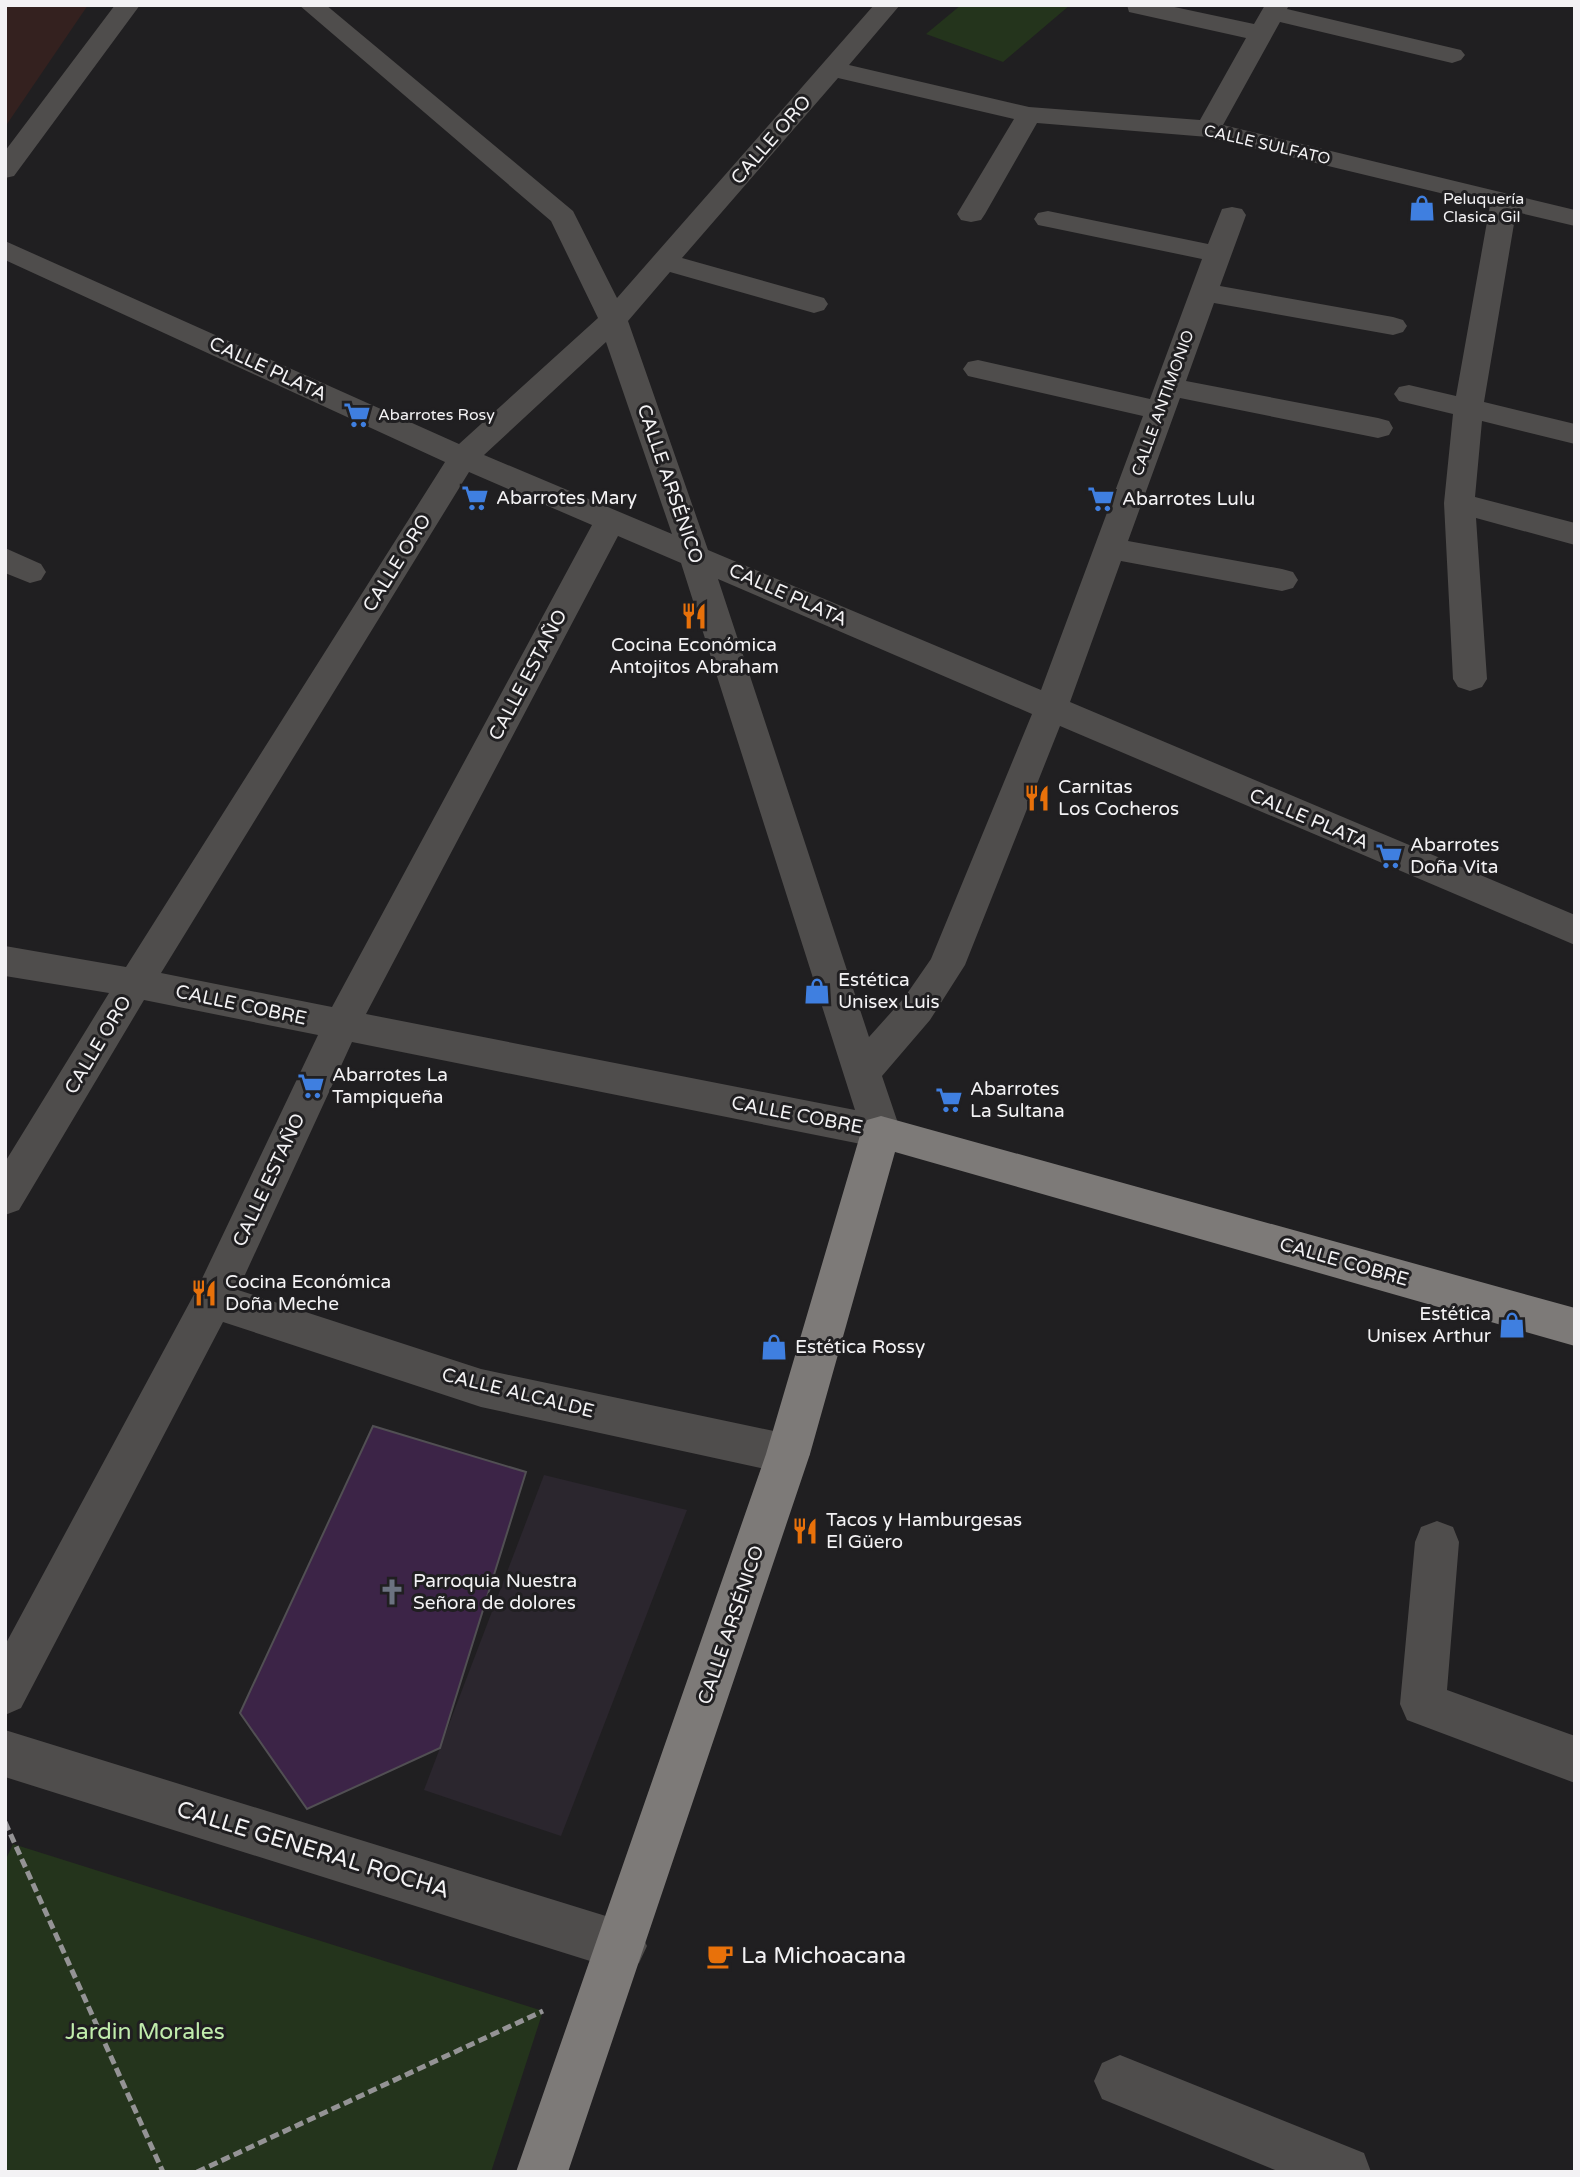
<svg xmlns="http://www.w3.org/2000/svg" width="1580" height="2177" viewBox="0 0 1580 2177" font-family="'Varela Round',sans-serif">
  <rect width="100%" height="100%" fill="#201f21"/>
  <path fill="#34211f" d="M 5,5 L 88,5 L 5,127 Z"/>
  <path fill="#2b262e" d="M 544,1475 L 687,1510 L 561,1836 L 424,1790 Z"/>
  <path fill="#24341c" d="M 961,5 L 1070,5 L 1003,62 L 926,34 Z
    M 13,1844 L 543,2011 L 491,2172 L 5,2172 L 5,1861 Z"/>
  <path fill="#3c2447" stroke="#514f53" stroke-width="2" d="M 373,1426 L 526,1472 L 440,1748 L 307,1809 L 240,1713 Z"/>
  <g fill="none" stroke-linecap="round" stroke-linejoin="round">
    <path stroke="#949395" stroke-width="5" stroke-dasharray="9 4.5" stroke-linecap="butt" d="M 5,1822 L 163,2172
      M 197,2172 L 543,2011"/>
    <path fill="#4f4d4c" fill-rule="evenodd" d="M 115,5 L 140,5 L 14,176 L 5,178 L 5,151 Z
      M 299,5 L 326,5 L 573,211 L 617,298 L 874,5 L 900,5 L 849,65 L 1029,107 L 1200,120 L 1246,38 L 1129,12 L 1127,5 L 1165,5 L 1254,24 L 1265,5 L 1289,5 L 1287,9 L 1461,50 L 1465,55 L 1461,60 L 1452,63 L 1280,22 L 1223,125 L 1575,210 L 1575,226 L 1516,212 L 1484,402 L 1575,424 L 1575,444 L 1482,421 L 1475,497 L 1575,523 L 1575,545 L 1476,518 L 1487,679 L 1482,687 L 1470,691 L 1458,687 L 1453,679 L 1444,503 L 1453,414 L 1399,401 L 1394,394 L 1399,387 L 1409,385 L 1456,396 L 1490,205 L 1208,137 L 1037,123 L 985,214 L 981,220 L 971,222 L 961,220 L 957,214 L 1014,119 L 838,78 L 682,258 L 824,298 L 828,304 L 824,310 L 814,313 L 670,272 L 628,321 L 708,550 L 1041,690 L 1143,416 L 968,376 L 963,369 L 968,362 L 978,360 L 1150,399 L 1202,259 L 1048,227 L 1038,225 L 1034,219 L 1038,213 L 1048,211 L 1208,244 L 1222,209 L 1232,207 L 1242,209 L 1246,215 L 1220,286 L 1393,317 L 1403,320 L 1407,326 L 1403,332 L 1393,335 L 1214,303 L 1186,381 L 1378,418 L 1389,421 L 1393,428 L 1389,435 L 1378,438 L 1180,398 L 1128,541 L 1282,569 L 1293,572 L 1298,580 L 1293,588 L 1282,591 L 1121,561 L 1070,702 L 1575,915 L 1575,945 L 1060,726 L 965,965 L 930,1020 L 882,1076 L 901,1132 L 895,1144 L 881,1148 L 352,1042 L 238,1290 L 481,1369 L 788,1434 L 803,1440 L 810,1454 L 803,1468 L 788,1474 L 481,1407 L 223,1322 L 21,1708 L 5,1715 L 5,1645 L 198,1287 L 318,1035 L 144,1000 L 19,1210 L 5,1215 L 5,1162 L 109,993 L 5,976 L 5,946 L 126,967 L 445,462 L 5,260 L 5,241 L 459,444 L 598,318 L 551,221 ZM 606,342 L 672,534 L 484,455 ZM 469,472 L 592,525 L 332,1007 L 161,973 ZM 618,536 L 681,563 L 855,1110 L 366,1014 ZM 718,579 L 1032,714 L 931,959 L 904,998 L 869,1037 Z
      M 5,548 L 41,564 L 46,572 L 41,580 L 30,583 L 5,573 Z
      M 1437,1521 L 1453,1527 L 1459,1542 L 1447,1690 L 1575,1736 L 1575,1783 L 1407,1720 L 1400,1704 L 1415,1542 L 1421,1527 Z
      M 5,1730 L 622,1921 L 639,1929 L 647,1946 L 639,1963 L 622,1971 L 5,1777 Z
      M 1120,2055 L 1364,2153 L 1371,2172 L 1280,2172 L 1102,2099 L 1094,2081 L 1102,2063 Z"/>
    <path fill="#7d7a78" fill-rule="evenodd" d="M 881,1116 L 1575,1308 L 1575,1346 L 895,1152 L 810,1454 L 568,2172 L 516,2172 L 766,1454 L 861,1132 L 867,1120 Z"/>
  </g>
  <defs>
    <g id="shop-bare" transform="scale(2.1)"><path d="M-5-2.5h2.3a2.7 3.5 0 0 1 5.4 0H5L5.5 6h-11ZM-1.5-2.5h3a1.5 2.3 0 0 0-3 0Z" fill="#3f7fe0" stroke="#201f21" stroke-width="2.5" paint-order="stroke"/></g>
    <g id="supermarket-bare" transform="scale(2.1)"><path d="M-6-5.5h2.5l.6 2H6L4.5 2H-2.5L-4.4-4H-6ZM-1.5 3.2a1.3 1.3 0 1 0 .1 0ZM3 3.2a1.3 1.3 0 1 0 .1 0Z" fill="#3f7fe0" stroke="#201f21" stroke-width="2.5" paint-order="stroke"/></g>
    <g id="restaurant-bare" transform="scale(2.1)"><path d="M-5-6h1v4h1v-4h1v4h1v-4h1v5L-1.5 .5V6h-2V.5L-5-1ZM5-6V6H3V1.5H1.5Q1.5-4 5-6Z" fill="#e8710a" stroke="#201f21" stroke-width="2.5" paint-order="stroke"/></g>
    <g id="church-bare" transform="scale(2.1)"><path d="M-1.2-6h2.4v3.5h3.3v2.4h-3.3V6h-2.4V-.1h-3.3v-2.4h3.3Z" fill="#6b7280" stroke="#201f21" stroke-width="2.5" paint-order="stroke"/></g>
    <g id="cafe-bare" transform="scale(2.1)"><path d="M-5.5-4.5H6V0H3Q3 3.5 0 3.5H-2.5Q-5.5 3.5-5.5 0ZM3-3.2v2h1.7v-2ZM-6 4.5H4V6H-6Z" fill="#e8710a" stroke="#201f21" stroke-width="2.5" paint-order="stroke"/></g>
  </defs>
  <g fill-rule="evenodd">
    <use href="#shop-bare" x="1422" y="208"/>
    <use href="#supermarket-bare" x="357" y="415"/>
    <use href="#supermarket-bare" x="475" y="498"/>
    <use href="#supermarket-bare" x="1101" y="499"/>
    <use href="#restaurant-bare" x="694" y="616"/>
    <use href="#restaurant-bare" x="1037" y="798"/>
    <use href="#supermarket-bare" x="1389" y="856"/>
    <use href="#shop-bare" x="817" y="991"/>
    <use href="#supermarket-bare" x="311" y="1086"/>
    <use href="#supermarket-bare" x="949" y="1100"/>
    <use href="#restaurant-bare" x="204" y="1293"/>
    <use href="#shop-bare" x="1512" y="1325"/>
    <use href="#shop-bare" x="774" y="1347"/>
    <use href="#restaurant-bare" x="805" y="1531"/>
    <use href="#church-bare" x="392" y="1592"/>
    <use href="#cafe-bare" x="720" y="1956"/>
  </g>
  <g text-anchor="middle" dominant-baseline="central" stroke-width="6" stroke-linejoin="round" paint-order="stroke">
    <g font-size="16" fill="#f3f2f4" stroke="#201f21">
      <text transform="translate(1267 145) rotate(13)">CALLE SULFATO</text>
      <text transform="translate(1163 403) rotate(-70)">CALLE ANTIMONIO</text>
    </g>
    <g font-size="16" fill="#f3f2f4" stroke="#201f21" text-anchor="start">
      <text x="1443" y="199">Peluquería<tspan x="1443" dy="18">Clasica Gil</tspan></text>
      <text x="378" y="415">Abarrotes Rosy</text>
    </g>
    <g font-size="19" fill="#f3f2f4" stroke="#201f21">
      <text transform="translate(771 140) rotate(-49)">CALLE ORO</text>
      <text transform="translate(268 369) rotate(25)">CALLE PLATA</text>
      <text transform="translate(670 484) rotate(71)">CALLE ARSÉNICO</text>
      <text transform="translate(397 563) rotate(-58)">CALLE ORO</text>
      <text transform="translate(788 595) rotate(24)">CALLE PLATA</text>
      <text transform="translate(528 675) rotate(-62)">CALLE ESTAÑO</text>
      <text transform="translate(1309 819) rotate(23)">CALLE PLATA</text>
      <text transform="translate(241 1005) rotate(12)">CALLE COBRE</text>
      <text transform="translate(98 1045) rotate(-59)">CALLE ORO</text>
      <text transform="translate(797 1115) rotate(11)">CALLE COBRE</text>
      <text transform="translate(269 1180) rotate(-65)">CALLE ESTAÑO</text>
      <text transform="translate(1344 1262) rotate(16)">CALLE COBRE</text>
      <text transform="translate(518 1393) rotate(14)">CALLE ALCALDE</text>
      <text transform="translate(731 1625) rotate(-71)">CALLE ARSÉNICO</text>
    </g>
    <g font-size="19" fill="#f3f2f4" stroke="#201f21" text-anchor="start">
      <text x="496" y="498">Abarrotes Mary</text>
      <text x="1122" y="499">Abarrotes Lulu</text>
      <text x="694" y="645" text-anchor="middle">Cocina Económica<tspan x="694" dy="22">Antojitos Abraham</tspan></text>
      <text x="1058" y="787">Carnitas<tspan x="1058" dy="22">Los Cocheros</tspan></text>
      <text x="1410" y="845">Abarrotes<tspan x="1410" dy="22">Doña Vita</tspan></text>
      <text x="838" y="980">Estética<tspan x="838" dy="22">Unisex Luis</tspan></text>
      <text x="332" y="1075">Abarrotes La<tspan x="332" dy="22">Tampiqueña</tspan></text>
      <text x="970" y="1089">Abarrotes<tspan x="970" dy="22">La Sultana</tspan></text>
      <text x="225" y="1282">Cocina Económica<tspan x="225" dy="22">Doña Meche</tspan></text>
      <text x="1491" y="1314" text-anchor="end">Estética<tspan x="1491" dy="22">Unisex Arthur</tspan></text>
      <text x="795" y="1347">Estética Rossy</text>
      <text x="826" y="1520">Tacos y Hamburgesas<tspan x="826" dy="22">El Güero</tspan></text>
      <text x="413" y="1581">Parroquia Nuestra<tspan x="413" dy="22">Señora de dolores</tspan></text>
    </g>
    <g font-size="23" fill="#f3f2f4" stroke="#201f21">
      <text transform="translate(313 1850) rotate(17)">CALLE GENERAL ROCHA</text>
    </g>
    <g font-size="23" fill="#f3f2f4" stroke="#201f21" text-anchor="start">
      <text x="741" y="1956">La Michoacana</text>
    </g>
    <g font-size="23" fill="#c0ecac" stroke="#201f21">
      <text x="145" y="2032">Jardin Morales</text>
    </g>
  </g>
  <rect width="1580" height="2177" fill="none" stroke="#f3f2f4" stroke-width="14"/>
</svg>
